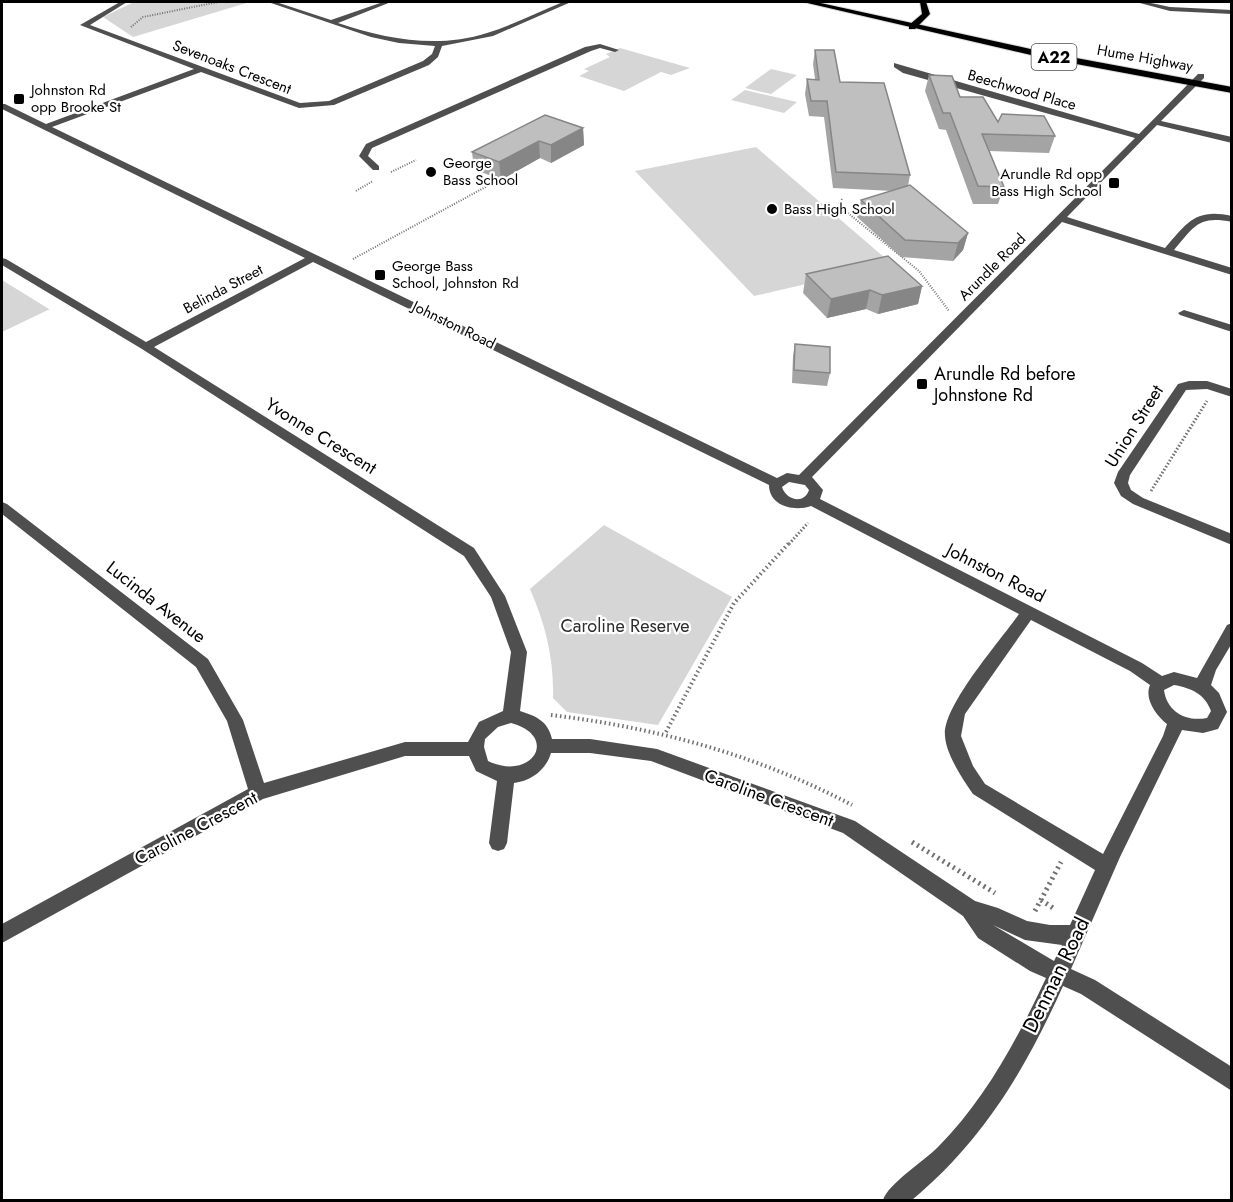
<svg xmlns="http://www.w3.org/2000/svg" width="1233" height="1202" viewBox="0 0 1233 1202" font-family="Jost,sans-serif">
  <rect width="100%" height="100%" fill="#fff"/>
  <path fill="#d6d6d6" d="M 134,2 L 250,2 L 133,37 L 103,17 Z
    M 620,48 L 690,68 L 671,75 L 661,72 L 624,91 L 579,76 L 589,71 L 584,69 L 610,57 L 606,54 Z
    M 771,69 L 797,75 L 771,94 L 745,88 Z
    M 745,90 L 797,102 L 784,113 L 731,100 Z
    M 756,147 L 892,264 L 754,296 L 635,171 Z
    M 2,280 L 49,309 L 50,309 L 2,332 Z
    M 604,525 L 732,597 L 658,725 L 567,712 L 553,698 C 554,659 546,626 530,589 Z"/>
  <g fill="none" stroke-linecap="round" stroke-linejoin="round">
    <g stroke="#dbdbdb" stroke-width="2">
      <path id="major" d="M 920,2 L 926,2 L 930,14 L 915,29 L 909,29 L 909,25 L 922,14 Z"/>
    </g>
    <g stroke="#dbdbdb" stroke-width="2">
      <path id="highway" d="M 803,2 L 816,2 L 1044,52 L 1232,87 L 1232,93 L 1044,58 Z"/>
    </g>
    <path stroke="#717171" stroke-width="2" stroke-dasharray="1 1.5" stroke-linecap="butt" d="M 131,27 L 143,17 L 218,2
      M 391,172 L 416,160
      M 356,191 L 373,181
      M 842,199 L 838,205 L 919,271 L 949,311
      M 353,259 L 491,184 L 474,178"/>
    <path stroke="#717171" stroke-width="3" stroke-dasharray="1.5 2" stroke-linecap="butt" d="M 1151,491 L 1207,401
      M 789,544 L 808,523"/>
    <path stroke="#717171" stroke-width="4" stroke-dasharray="1.5 3" stroke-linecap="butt" d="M 551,715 C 658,728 757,755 852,805
      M 666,732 L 734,603 L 790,542"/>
    <path stroke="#717171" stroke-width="5" stroke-dasharray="2 4" stroke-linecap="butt" d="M 912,842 L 995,893
      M 1041,900 L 1056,910
      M 1035,911 L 1061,862"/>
    <path fill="#4f4f4f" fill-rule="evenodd" d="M 120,2 L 127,2 L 90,25 L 300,103 L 329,101 L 423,61 L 432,54 L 435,46 L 399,43 L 371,37 L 268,2 L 276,2 L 331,20 L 383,2 L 391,2 L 338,23 C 386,39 437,49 487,33 C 513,25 538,12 563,2 L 571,2 L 493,36 L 442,46 L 438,57 L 429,65 L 334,105 L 299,108 L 201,72 L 52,127 L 777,478 L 787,473 L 799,475 L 1135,138 L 903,73 L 894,67 L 894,63 L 1139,134 L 1198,74 L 1204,74 L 1204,78 L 1161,121 L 1232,137 L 1232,143 L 1157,125 L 1067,217 L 1165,248 C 1187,223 1195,208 1232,216 L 1232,222 C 1198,215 1194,227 1174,250 L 1232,268 L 1232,275 L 1062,222 L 812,477 L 823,490 L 820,499 L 1142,663 L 1162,676 L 1174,672 L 1197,678 L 1227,625 L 1232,623 L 1232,643 L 1216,670 L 1211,685 L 1219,693 L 1227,712 L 1218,729 L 1203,733 L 1182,730 L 1120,857 L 1071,969 L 1095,980 L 1232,1067 L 1232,1091 L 1081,994 L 1063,986 C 1025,1070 983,1141 912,1200 L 883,1200 C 888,1184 924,1161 938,1147 C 985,1100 1018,1038 1046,978 L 1030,971 L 978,938 L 963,916 L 843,833 L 651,761 L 590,753 L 551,753 C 546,770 531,781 514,783 L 507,843 L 504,849 L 498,851 L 492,849 L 489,843 L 497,781 L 476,771 L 469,756 L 405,756 L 263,799 L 2,943 L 2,924 L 248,789 L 227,721 L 196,667 L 2,514 L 2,502 L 7,504 L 208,659 L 243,720 L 264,783 L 405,742 L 468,742 L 479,722 L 503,711 L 511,652 L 491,597 L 464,556 L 142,349 L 2,265 L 2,258 L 6,259 L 146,342 L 305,258 L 2,109 L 2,104 L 5,104 L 46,124 L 194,69 L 80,25 ZM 313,262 L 769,485 C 769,506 794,512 811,506 L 1019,614 C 1001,640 942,706 945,736 C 946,754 963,780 973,794 L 1095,870 L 1070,925 L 1050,925 L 1027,921 L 998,908 L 975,901 L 855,821 L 657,749 L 590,739 L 552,739 C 548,721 536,716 520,711 L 527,652 L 505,596 L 474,548 L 154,347 ZM 789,482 L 805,485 L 809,490 C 804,505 786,500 782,487 ZM 1031,620 L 1130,671 L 1150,685 C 1144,699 1156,715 1167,724 L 1163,736 L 1103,854 L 985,784 L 973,766 L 961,736 L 965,714 ZM 1174,685 C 1191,688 1205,694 1211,711 L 1207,718 C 1186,722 1167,712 1164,690 ZM 511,723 C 560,736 532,782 488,761 L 484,747 L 485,739 L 498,727 ZM 993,925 L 1025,940 L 1062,945 L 1054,961 Z
      M 1136,2 L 1146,2 L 1170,7 L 1232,10 L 1232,14 L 1170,11 Z
      M 600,44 L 619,50 L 615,52 L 600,48 L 591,51 L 372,148 L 368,156 L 379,166 L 379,170 L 373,170 L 359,156 L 366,144 L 585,47 Z
      M 1184,310 L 1232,325 L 1232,332 L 1180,315 L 1178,313 Z
      M 1189,381 L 1207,381 L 1232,389 L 1232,397 L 1207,389 L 1186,390 L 1130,475 L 1128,483 L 1131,490 L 1143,498 L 1232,534 L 1232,545 L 1133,504 L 1121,496 L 1114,483 L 1118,472 L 1178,384 Z"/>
    <use href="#major" fill="#000" fill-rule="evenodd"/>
    <use href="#highway" fill="#000" fill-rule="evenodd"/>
  </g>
  <path fill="#a4a4a4" d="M 815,50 L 910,175 L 908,186 L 968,233 L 963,250 L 953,261 L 901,257 L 857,217 L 861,200 L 893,191 L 833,188 L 824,117 L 809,116 L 805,94 L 807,79 L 815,79 L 813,64 Z
    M 929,75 L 998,122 L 1055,136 L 1049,153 L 989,151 L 1004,187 L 998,204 L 973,204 L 946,130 L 939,129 L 925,91 Z
    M 583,128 L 584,145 L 551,163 L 540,158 L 501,180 L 474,169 L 472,152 Z
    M 806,274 L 922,286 L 918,304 L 878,314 L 866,309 L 827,318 L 803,293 Z
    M 795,344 L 830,373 L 827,386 L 792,383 L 793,356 Z"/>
  <path fill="#868686" d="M 583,128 L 584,145 L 551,163 L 551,145 Z
    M 539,141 L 540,158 L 501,180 L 499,162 Z
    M 968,233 L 963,250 L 953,261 L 958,243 Z
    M 922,286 L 918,304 L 878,314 L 882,295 Z
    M 870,290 L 866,309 L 827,318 L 831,299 Z"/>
  <path fill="#bfbfbf" stroke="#868686" stroke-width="1.5" d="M 815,50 L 834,50 L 840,82 L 884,83 L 910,175 L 836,172 L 827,101 L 811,101 L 807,79 L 819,80 Z
    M 929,75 L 952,76 L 960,97 L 983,97 L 998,122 L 1002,114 L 1044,116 L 1055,136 L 982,134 L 1004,187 L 978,186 L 950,113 L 943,113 Z
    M 545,115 L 583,128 L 551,145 L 539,141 L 499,162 L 472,152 Z
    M 910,185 L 968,233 L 958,243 L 905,240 L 861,200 Z
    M 888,256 L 922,286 L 882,295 L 870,290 L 831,299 L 806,274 Z
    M 795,344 L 830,347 L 830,373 L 794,370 Z"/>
  <g fill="#000" stroke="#fff" stroke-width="2">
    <rect x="13" y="93" width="12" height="12" rx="3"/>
    <circle cx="431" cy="172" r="6"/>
    <rect x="1108" y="177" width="12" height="12" rx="3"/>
    <circle cx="772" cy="209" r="6"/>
    <rect x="374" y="269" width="12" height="12" rx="3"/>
    <rect x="916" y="378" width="12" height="12" rx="3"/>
  </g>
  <g text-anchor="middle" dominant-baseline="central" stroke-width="4.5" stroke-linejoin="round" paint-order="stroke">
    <g font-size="15" fill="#000" stroke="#fff">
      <text transform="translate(1145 58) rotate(10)">Hume Highway</text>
      <text transform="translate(232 67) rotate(21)">Sevenoaks Crescent</text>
      <text transform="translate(1022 90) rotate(16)">Beechwood Place</text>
      <text transform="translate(992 267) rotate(-45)">Arundle Road</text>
      <text transform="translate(223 289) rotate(-28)">Belinda Street</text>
      <text transform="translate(454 325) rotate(26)">Johnston Road</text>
    </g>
    <g font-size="15" fill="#000" stroke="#fff" text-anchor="start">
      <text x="31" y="90">Johnston Rd<tspan x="31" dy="17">opp Brooke St</tspan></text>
      <text x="443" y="163">George<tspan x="443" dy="17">Bass School</tspan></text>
      <text x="1102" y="174" text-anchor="end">Arundle Rd opp<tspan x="1102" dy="17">Bass High School</tspan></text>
      <text x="784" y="209">Bass High School</text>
      <text x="392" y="266">George Bass<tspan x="392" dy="17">School, Johnston Rd</tspan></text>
    </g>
    <rect fill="#fff" stroke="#4c4c4c" stroke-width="1.5" x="1031.5" y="44" width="45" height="26" rx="4.5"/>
    <g font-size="16" font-weight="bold" fill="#000">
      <text x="1054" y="57">A22</text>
    </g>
    <g font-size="18" fill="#000" stroke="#fff" text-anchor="start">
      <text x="934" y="374">Arundle Rd before<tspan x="934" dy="21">Johnstone Rd</tspan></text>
    </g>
    <g font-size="18" fill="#000" stroke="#fff">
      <text transform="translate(1134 426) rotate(-58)">Union Street</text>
      <text transform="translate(321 436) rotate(32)">Yvonne Crescent</text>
      <text transform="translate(996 573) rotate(27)">Johnston Road</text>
      <text transform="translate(156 602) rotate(38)">Lucinda Avenue</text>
      <text transform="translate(769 798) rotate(20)">Caroline Crescent</text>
      <text transform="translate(196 828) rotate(-28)">Caroline Crescent</text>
    </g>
    <g font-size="18" fill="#2d2d2d" stroke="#fff">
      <text x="625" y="626">Caroline Reserve</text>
    </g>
    <g font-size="21" fill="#000" stroke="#fff">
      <text transform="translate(1056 975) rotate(-64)">Denman Road</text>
    </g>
  </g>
  <rect width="1233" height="1202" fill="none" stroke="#000000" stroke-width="6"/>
</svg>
